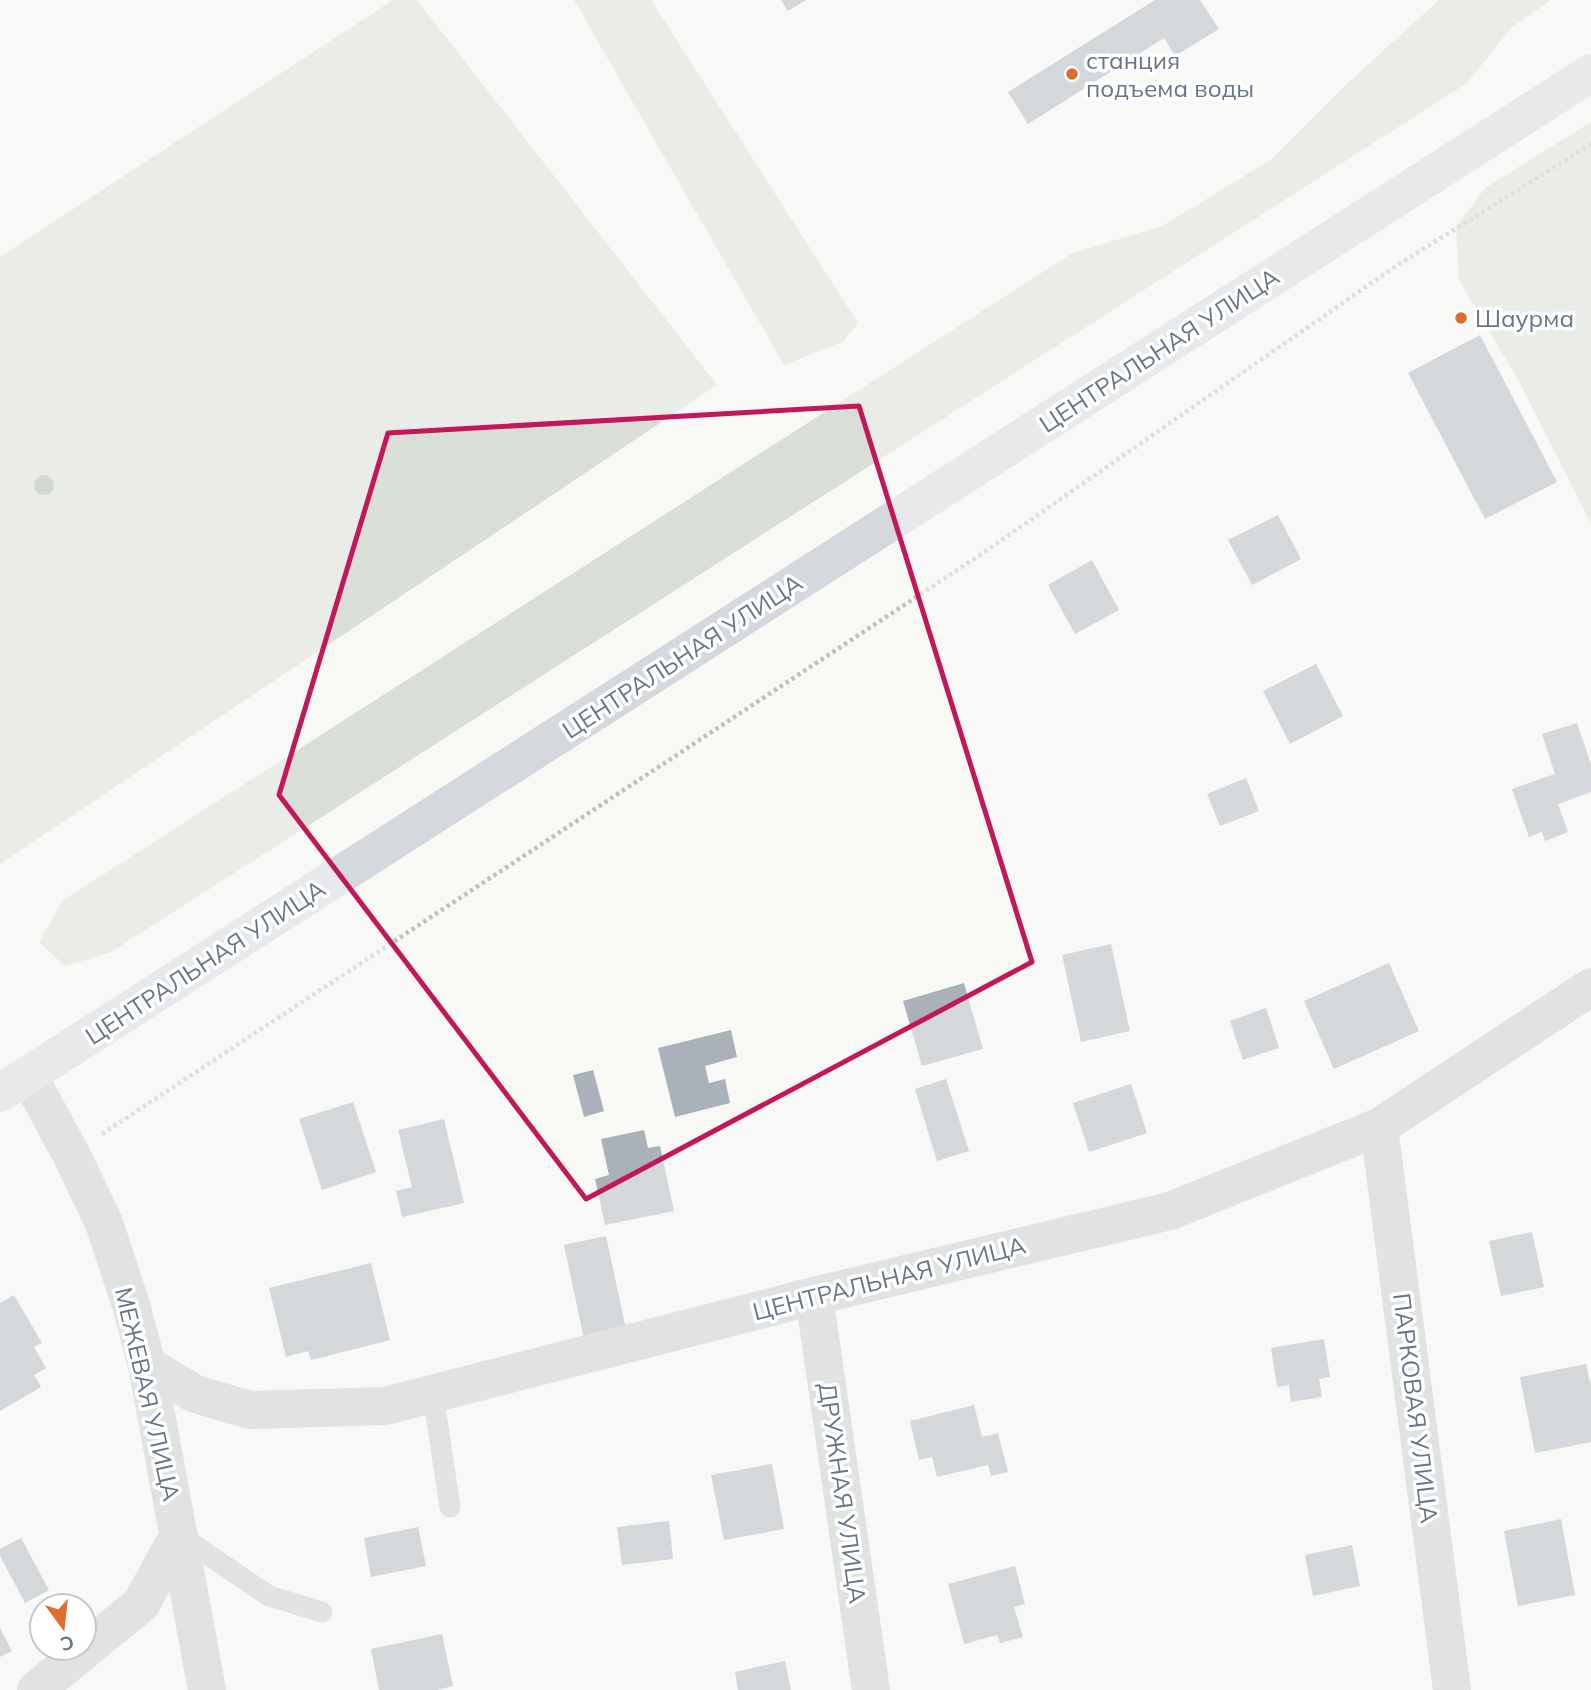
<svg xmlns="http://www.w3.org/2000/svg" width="1591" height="1690" viewBox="0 0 1591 1690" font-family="Mulish,sans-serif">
  <rect width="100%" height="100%" fill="#f8f8f5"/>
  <path fill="#d9dfd6" d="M 393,0 L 417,0 L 717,385 L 0,864 L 0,257 Z
    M 574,0 L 651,0 L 858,323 L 844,341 L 784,365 Z
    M 1439,0 L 1551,0 L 1512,27 L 1467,83 L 111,952 L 65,966 L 39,942 L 62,901 L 1071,254 L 1164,225 L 1272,159 L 1350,81 Z
    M 1591,122 L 1591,523 L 1520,383 L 1459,280 L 1456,227 L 1485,188 Z"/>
  <path fill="#aab1b8" d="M 781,0 L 806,0 L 788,11 Z
    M 1155,0 L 1200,0 L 1219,29 L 1175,56 L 1164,38 L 1028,124 L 1008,92 Z
    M 1480,335 L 1557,482 L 1485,519 L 1408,373 Z
    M 1278,515 L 1301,559 L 1252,585 L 1228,540 Z
    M 1092,560 L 1119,610 L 1075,634 L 1048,585 Z
    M 1316,664 L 1343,716 L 1290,744 L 1263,691 Z
    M 1577,723 L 1591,764 L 1591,792 L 1558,804 L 1568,832 L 1545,841 L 1542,832 L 1529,837 L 1512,789 L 1555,774 L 1542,734 Z
    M 1246,778 L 1259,811 L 1220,826 L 1207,794 Z
    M 1111,944 L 1130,1031 L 1081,1042 L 1062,955 Z
    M 1389,963 L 1419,1031 L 1334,1069 L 1304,1001 Z
    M 964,983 L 983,1049 L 922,1066 L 903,1001 Z
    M 1266,1008 L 1279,1048 L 1243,1060 L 1230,1021 Z
    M 731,1030 L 737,1057 L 705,1066 L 709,1083 L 725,1079 L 730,1103 L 675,1117 L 658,1048 Z
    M 593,1070 L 604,1111 L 584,1117 L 573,1075 Z
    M 946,1079 L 969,1151 L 937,1161 L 915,1089 Z
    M 1131,1084 L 1147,1133 L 1089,1152 L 1073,1103 Z
    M 353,1102 L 376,1172 L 322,1190 L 299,1119 Z
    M 444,1119 L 464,1203 L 402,1217 L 396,1191 L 412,1187 L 398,1130 Z
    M 644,1130 L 648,1148 L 660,1146 L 674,1211 L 605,1225 L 595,1179 L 609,1175 L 601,1139 Z
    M 1532,1232 L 1544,1287 L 1501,1296 L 1489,1241 Z
    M 606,1236 L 626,1329 L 584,1339 L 564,1245 Z
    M 371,1263 L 390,1340 L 311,1360 L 308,1351 L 286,1357 L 269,1288 Z
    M 14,1295 L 42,1343 L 34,1347 L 46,1368 L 34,1375 L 41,1387 L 0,1411 L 0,1303 Z
    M 1324,1339 L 1330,1377 L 1319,1379 L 1322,1397 L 1291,1402 L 1289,1385 L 1277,1387 L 1271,1348 Z
    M 1586,1364 L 1591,1386 L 1591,1442 L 1535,1453 L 1520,1377 Z
    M 974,1405 L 982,1437 L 998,1433 L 1008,1472 L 991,1476 L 988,1465 L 937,1477 L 932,1457 L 919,1460 L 910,1421 Z
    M 772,1464 L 784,1529 L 724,1540 L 711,1475 Z
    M 1561,1519 L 1575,1595 L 1518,1606 L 1504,1531 Z
    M 669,1521 L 673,1559 L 622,1565 L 617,1527 Z
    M 418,1527 L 426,1566 L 371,1577 L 364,1538 Z
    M 21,1538 L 49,1590 L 25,1603 L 0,1556 L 0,1549 Z
    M 1352,1545 L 1360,1586 L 1313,1596 L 1305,1555 Z
    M 1015,1566 L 1025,1604 L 1014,1607 L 1023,1637 L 1000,1643 L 997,1635 L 964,1644 L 948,1584 Z
    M 0,1628 L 12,1651 L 0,1657 Z
    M 442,1634 L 453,1686 L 437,1690 L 379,1690 L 371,1649 Z
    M 785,1661 L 791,1690 L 738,1690 L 735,1672 Z"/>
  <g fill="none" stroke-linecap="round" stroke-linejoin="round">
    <path stroke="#bec0c2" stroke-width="4.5" stroke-dasharray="3.5 3.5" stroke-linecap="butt" d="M 102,1134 L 980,555 L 1393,268 L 1591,144"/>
    <path stroke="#c6c9cd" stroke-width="21" d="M 433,1394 L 450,1507
      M 179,1535 L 269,1596 L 322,1612"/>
    <path stroke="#c6c9cd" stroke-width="38" d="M 28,1075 L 71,1154 L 104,1223 L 131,1305 L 147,1365 L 207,1690
      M 1379,1127 L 1452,1690
      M 814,1296 L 871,1690
      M 147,1365 L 195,1394 L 250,1410 L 385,1406 L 814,1296 L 1170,1211 L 1379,1127 L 1591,987
      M 36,1690 L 141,1604 L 179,1535"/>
    <path stroke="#d5d8dd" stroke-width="38" d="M 0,1093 L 1591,73"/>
  </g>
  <circle fill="#a7b2a4" cx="44" cy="485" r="10"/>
  <path d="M0 0H1591V1690H0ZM 859,406 L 1032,962 L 586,1199 L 279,795 L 388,433 Z" fill="#f8f8f5" fill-opacity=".55" fill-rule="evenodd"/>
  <path fill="none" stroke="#c2185b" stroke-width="5" stroke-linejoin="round" d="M 859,406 L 1032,962 L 586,1199 L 279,795 L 388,433 Z"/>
  <g fill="#df6b2e" stroke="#fff" stroke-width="2.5">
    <circle cx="1072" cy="74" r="7"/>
    <circle cx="1461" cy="318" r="7"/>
  </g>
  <g text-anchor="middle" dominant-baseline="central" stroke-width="7" stroke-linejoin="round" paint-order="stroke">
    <g font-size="24" fill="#687586" stroke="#fff" text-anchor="start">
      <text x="1086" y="60">станция<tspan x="1086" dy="28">подъема воды</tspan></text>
      <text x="1475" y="318">Шаурма</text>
    </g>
    <g font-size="24" fill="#687586" stroke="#fff">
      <text transform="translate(1159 350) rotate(-33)">ЦЕНТРАЛЬНАЯ УЛИЦА</text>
      <text transform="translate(682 656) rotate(-33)">ЦЕНТРАЛЬНАЯ УЛИЦА</text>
      <text transform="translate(205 962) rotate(-33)">ЦЕНТРАЛЬНАЯ УЛИЦА</text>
      <text transform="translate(889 1278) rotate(-14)">ЦЕНТРАЛЬНАЯ УЛИЦА</text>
      <text transform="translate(148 1394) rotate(77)">МЕЖЕВАЯ УЛИЦА</text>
      <text transform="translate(1416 1408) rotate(83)">ПАРКОВАЯ УЛИЦА</text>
      <text transform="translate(843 1493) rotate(82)">ДРУЖНАЯ УЛИЦА</text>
    </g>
  </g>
  <g transform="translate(63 1627) rotate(165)"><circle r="33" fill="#ffffff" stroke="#c3c8cf" stroke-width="2"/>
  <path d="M0-5L12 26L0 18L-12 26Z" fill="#df6b2e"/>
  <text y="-10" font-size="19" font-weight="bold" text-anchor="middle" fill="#687586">С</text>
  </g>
</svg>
